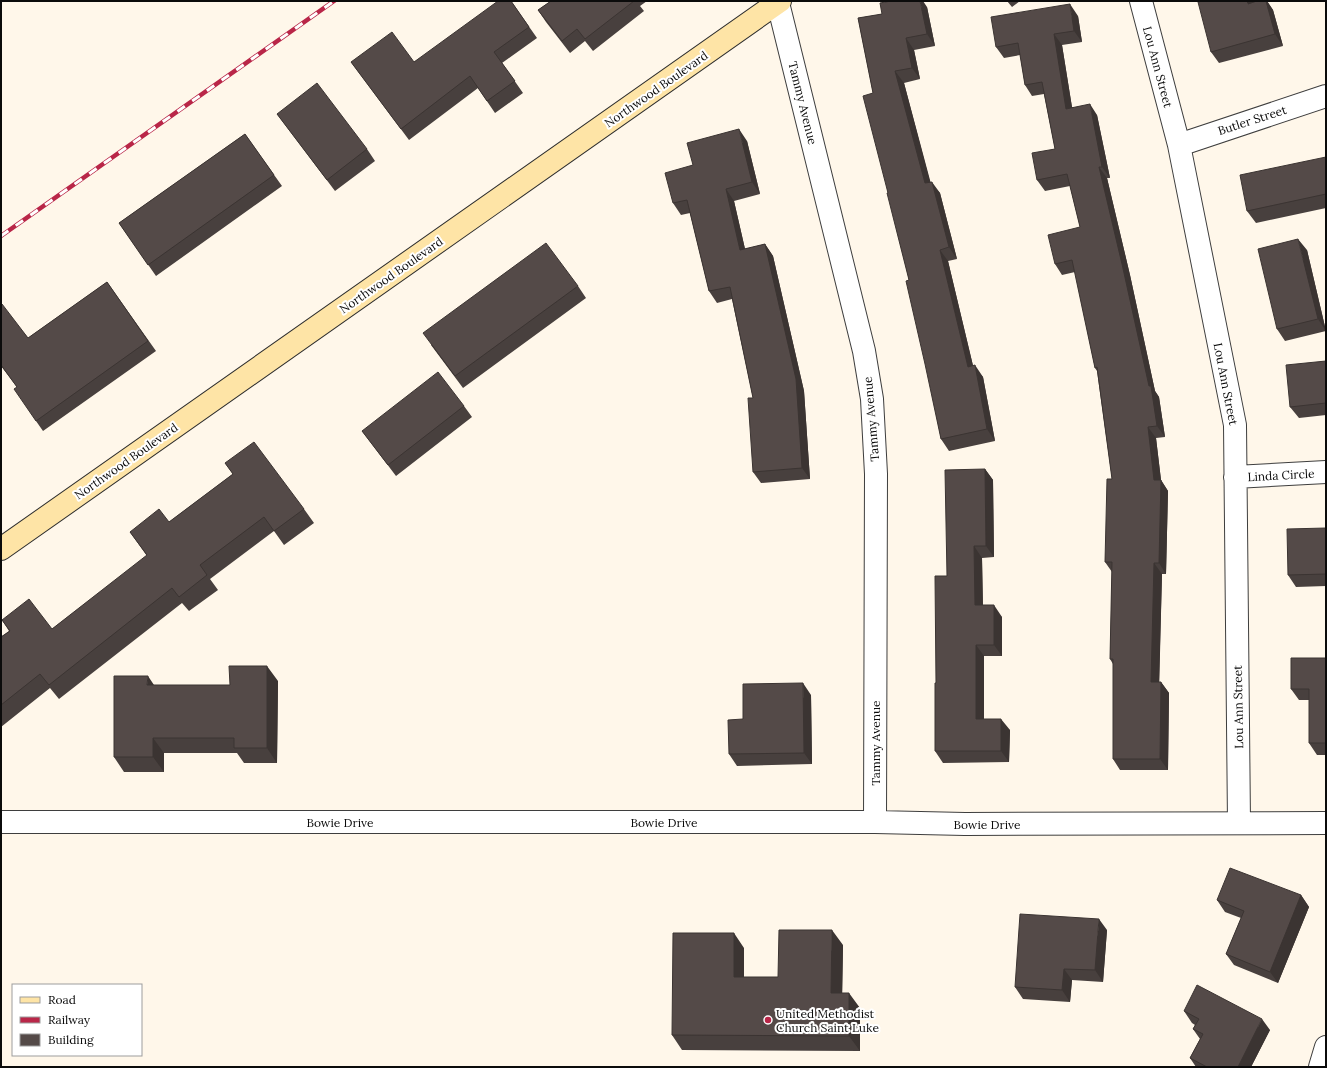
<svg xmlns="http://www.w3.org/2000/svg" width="1327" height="1068" viewBox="0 0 1327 1068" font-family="Lora,serif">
  <rect width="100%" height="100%" fill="#fff7ea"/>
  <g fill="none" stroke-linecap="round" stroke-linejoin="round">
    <g stroke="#3e3e3e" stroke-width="24">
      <path id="street" d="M 1141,1 L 1179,145 L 1235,425 L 1239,823
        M 778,3 L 864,351 L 872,399 L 876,474 L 875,822
        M 1179,145 L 1326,96
        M 1235,477 L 1326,472
        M 1,822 L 875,822 L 965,824 L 1326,823
        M 1320,1067 L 1326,1047"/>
    </g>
    <g stroke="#2d2d2d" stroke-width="24">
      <path id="secondary" d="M 1,549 L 780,1"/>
    </g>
    <use href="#street" stroke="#fff" stroke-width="22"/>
    <use href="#secondary" stroke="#fee4a6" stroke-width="22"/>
    <g stroke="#b92648" stroke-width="4.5">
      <path id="rail" d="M 1,236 L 334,1"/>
    </g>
    <use href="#rail" stroke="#fff" stroke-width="3" stroke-dasharray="9" stroke-linecap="butt"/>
  </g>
  <path fill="#48403e" d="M 511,1 L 537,38 L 502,63 L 523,93 L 495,113 L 478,88 L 409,140 L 351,62 L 414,62 Z
    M 551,1 L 647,1 L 640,6 L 644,11 L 593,51 L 585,41 L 570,53 L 546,22 L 538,10 Z
    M 1007,1 L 1020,1 L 1012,7 Z
    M 1257,1 L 1267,1 L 1273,10 L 1283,46 L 1219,63 L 1211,52 L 1253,2 Z
    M 927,7 L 935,46 L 914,50 L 920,79 L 904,83 L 930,182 L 940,193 L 957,259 L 948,261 L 973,366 L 983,377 L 995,441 L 949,451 L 941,439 L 909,280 L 888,193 L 873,93 L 858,18 Z
    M 1078,16 L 1082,42 L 1062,45 L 1072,107 L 1097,115 L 1110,178 L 1107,178 L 1130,275 L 1155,391 L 1159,397 L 1165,437 L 1156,438 L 1161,480 L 1168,491 L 1166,574 L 1162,574 L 1159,682 L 1161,682 L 1169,693 L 1168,770 L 1120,770 L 1113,759 L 1113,664 L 1110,659 L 1112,572 L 1105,562 L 1112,479 L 1097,371 L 1095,368 L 1075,272 L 1062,275 L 1055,264 L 1080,227 L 1070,186 L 1045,191 L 1037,180 L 1055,149 L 1044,94 L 1032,96 L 1025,85 L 1020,55 L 1004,58 L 996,47 Z
    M 277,114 L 367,149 L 375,161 L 335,191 Z
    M 245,134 L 282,186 L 156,276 L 119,223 Z
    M 747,141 L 760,194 L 734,201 L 745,249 L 765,244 L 773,256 L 804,391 L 810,479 L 761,483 L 753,472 L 753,398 L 732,299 L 717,303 L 709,291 L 690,213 L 681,215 L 673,203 L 693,165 Z
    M 1326,157 L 1326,208 L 1256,223 L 1247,211 Z
    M 1307,250 L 1326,331 L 1285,341 L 1277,329 Z
    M 107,282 L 156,351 L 43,431 L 36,421 L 17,387 L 1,366 L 1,305 L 28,338 Z
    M 578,286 L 586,298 L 463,388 L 431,345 Z
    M 1326,361 L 1326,415 L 1299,418 L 1290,407 Z
    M 464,406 L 472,417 L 396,476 L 362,431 Z
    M 225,463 L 304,509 L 314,523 L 284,545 L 274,531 L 210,579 L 218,590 L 189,611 L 182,603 L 59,699 L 50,688 L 1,727 L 1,637 L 9,631 L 2,620 L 52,629 L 147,556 L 130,532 L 169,522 L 233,474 Z
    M 985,469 L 993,480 L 994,557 L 982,558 L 983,605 L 1002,617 L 1002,656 L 984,656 L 984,719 L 1010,730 L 1009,762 L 943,763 L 935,751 L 936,683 Z
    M 1326,528 L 1326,586 L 1296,587 L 1288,575 Z
    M 1326,658 L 1326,755 L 1317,755 L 1309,743 L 1309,700 L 1299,700 L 1291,689 Z
    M 278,681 L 277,763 L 244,763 L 237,753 L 164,753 L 164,772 L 124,772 L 114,757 L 154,685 L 230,685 Z
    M 811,695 L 812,764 L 737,766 L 729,754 L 743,719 Z
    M 1301,895 L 1309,907 L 1278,983 L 1234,965 L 1226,954 L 1241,918 L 1225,912 L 1217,900 Z
    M 1107,930 L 1103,982 L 1072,980 L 1070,1002 L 1023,999 L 1015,987 Z
    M 843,945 L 842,993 L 860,1008 L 860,1051 L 682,1050 L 672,1035 L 744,948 L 744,977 L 778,977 Z
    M 1184,1011 L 1270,1030 L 1251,1067 L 1196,1067 L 1190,1058 L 1200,1039 L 1193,1029 L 1195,1025 L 1192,1023 Z"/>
  <path fill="#3b3432" d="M 920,1 L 923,1 L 927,7 L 935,46 L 927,34 Z
    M 1247,1 L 1253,1 L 1256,15 L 1248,4 Z
    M 1266,1 L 1267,1 L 1273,10 L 1283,46 L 1275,34 Z
    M 1070,4 L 1078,16 L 1082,42 L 1074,31 Z
    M 1054,34 L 1062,45 L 1074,120 L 1066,109 Z
    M 906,38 L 914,50 L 920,79 L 912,68 Z
    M 895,71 L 904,83 L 934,195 L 925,183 Z
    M 1090,104 L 1097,115 L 1110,178 L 1102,167 Z
    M 739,129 L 747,141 L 760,194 L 752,182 Z
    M 1099,167 L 1107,178 L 1130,275 L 1155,391 L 1159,397 L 1165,437 L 1157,426 Z
    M 932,182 L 940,193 L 957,259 L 949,247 Z
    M 726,189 L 734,201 L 748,262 L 740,250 Z
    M 1298,239 L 1307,250 L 1326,331 L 1318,319 Z
    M 765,244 L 773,256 L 804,391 L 810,479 L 802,468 Z
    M 940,250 L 948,261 L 976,378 L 968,367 Z
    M 975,365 L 983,377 L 995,441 L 987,429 Z
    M 1148,427 L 1156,438 L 1161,480 L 1168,491 L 1166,574 L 1159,563 L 1154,480 Z
    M 985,469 L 993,480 L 994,557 L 986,546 Z
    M 974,546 L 982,558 L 983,617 L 975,605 Z
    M 1154,563 L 1162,574 L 1159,693 L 1151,682 Z
    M 994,605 L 1002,617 L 1002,656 L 994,645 Z
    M 976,645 L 984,656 L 984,731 L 976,719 Z
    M 267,666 L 278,681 L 277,763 L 267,748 Z
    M 148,676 L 158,691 L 147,685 Z
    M 1161,682 L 1169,693 L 1168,770 L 1160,759 Z
    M 803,683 L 811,695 L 812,764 L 804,753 Z
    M 1001,719 L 1010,730 L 1009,762 L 1001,751 Z
    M 153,738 L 164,753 L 164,772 L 153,757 Z
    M 1301,895 L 1309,907 L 1278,983 L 1270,972 Z
    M 1099,919 L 1107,930 L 1103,982 L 1095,970 Z
    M 832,930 L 843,945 L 842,1008 L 831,993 Z
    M 734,933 L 744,948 L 744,992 L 734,977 Z
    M 1064,969 L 1072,980 L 1070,1002 L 1062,990 Z
    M 849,993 L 860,1008 L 860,1051 L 849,1036 Z
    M 1262,1019 L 1270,1030 L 1251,1067 L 1238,1067 Z"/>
  <path fill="#544a48" stroke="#3b3432" d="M 498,1 L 511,1 L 529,27 L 494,52 L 515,81 L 487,101 L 470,76 L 401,129 L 351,62 L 392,32 L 414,62 Z
    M 551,1 L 634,1 L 585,39 L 577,29 L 562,41 L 538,10 Z
    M 891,1 L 920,1 L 927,34 L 906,38 L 912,68 L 895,71 L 925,183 L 932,182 L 949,247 L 940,250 L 968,367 L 975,365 L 987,429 L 941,439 L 925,364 L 906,281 L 909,280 L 887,193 L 888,193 L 863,96 L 873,93 L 858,18 L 882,14 L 880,3 Z
    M 1203,1 L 1247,1 L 1248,4 L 1257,1 L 1266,1 L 1275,34 L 1211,52 L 1198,2 Z
    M 1070,4 L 1074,31 L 1054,34 L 1066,109 L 1090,104 L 1102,167 L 1099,167 L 1122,264 L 1149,386 L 1151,386 L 1157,426 L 1148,427 L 1154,480 L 1161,480 L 1159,563 L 1154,563 L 1151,682 L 1161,682 L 1160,759 L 1113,759 L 1113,659 L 1110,659 L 1112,562 L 1105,562 L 1107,479 L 1112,479 L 1097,367 L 1095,368 L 1072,260 L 1055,264 L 1048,235 L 1080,227 L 1067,174 L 1037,180 L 1032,153 L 1055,149 L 1042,82 L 1025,85 L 1018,43 L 996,47 L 991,17 Z
    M 317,83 L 367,149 L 327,180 L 277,114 Z
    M 739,129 L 752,182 L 726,189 L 740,250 L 765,244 L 796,379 L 802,468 L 753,472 L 748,398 L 753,398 L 730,287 L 709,291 L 687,200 L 673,203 L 665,173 L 693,165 L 687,143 Z
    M 245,134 L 274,175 L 148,265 L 119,223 Z
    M 1326,157 L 1326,194 L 1247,211 L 1240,175 Z
    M 1298,239 L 1318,319 L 1277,329 L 1258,249 Z
    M 546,243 L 578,286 L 455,376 L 423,333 Z
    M 107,282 L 148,341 L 36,421 L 14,389 L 17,387 L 1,365 L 1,305 L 2,304 L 28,338 Z
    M 1326,361 L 1326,403 L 1290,407 L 1286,365 Z
    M 438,372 L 464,406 L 388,465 L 362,431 Z
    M 254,442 L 304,509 L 274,531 L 264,517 L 200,565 L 207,575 L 179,597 L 172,588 L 49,685 L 40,674 L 1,705 L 1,637 L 10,631 L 2,620 L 29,599 L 52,629 L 147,555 L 130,532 L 159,509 L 169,522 L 233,474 L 225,463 Z
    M 985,469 L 986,546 L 974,546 L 975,605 L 994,605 L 994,645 L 976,645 L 976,719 L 1001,719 L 1001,751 L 935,751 L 935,683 L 936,683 L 935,576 L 947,576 L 945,470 Z
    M 1326,528 L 1326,574 L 1288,575 L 1287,529 Z
    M 1291,658 L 1326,658 L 1326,743 L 1309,743 L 1309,689 L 1291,689 Z
    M 229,666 L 267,666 L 267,748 L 234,748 L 234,738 L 153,738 L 153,757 L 114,757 L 114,676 L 148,676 L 147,685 L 230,685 Z
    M 803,683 L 804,753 L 729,754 L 728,720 L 743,719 L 743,684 Z
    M 1230,868 L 1301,895 L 1270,972 L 1226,954 L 1244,911 L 1217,900 Z
    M 1020,914 L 1099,919 L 1095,970 L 1064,969 L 1062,990 L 1015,987 Z
    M 779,930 L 832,930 L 831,993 L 849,993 L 849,1036 L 672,1035 L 673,933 L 734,933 L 734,977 L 778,977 Z
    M 1197,985 L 1262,1019 L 1238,1067 L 1207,1067 L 1190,1058 L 1203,1034 L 1193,1029 L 1199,1019 L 1184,1011 Z"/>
  <circle fill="#b92648" stroke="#fff" stroke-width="1.5" cx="768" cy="1020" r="4"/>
  <g text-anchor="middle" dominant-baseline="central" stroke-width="4" stroke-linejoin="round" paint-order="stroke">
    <g font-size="12" fill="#0b0b0b" stroke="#fff">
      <text transform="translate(1158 67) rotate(75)">Lou Ann Street</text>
      <text transform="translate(656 89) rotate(-35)">Northwood Boulevard</text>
      <text transform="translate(803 103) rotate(76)">Tammy Avenue</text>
      <text transform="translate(1252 120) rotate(-18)">Butler Street</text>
      <text transform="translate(391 275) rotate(-35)">Northwood Boulevard</text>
      <text transform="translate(1226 384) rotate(79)">Lou Ann Street</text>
      <text transform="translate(871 419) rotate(-95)">Tammy Avenue</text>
      <text transform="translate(126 461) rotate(-35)">Northwood Boulevard</text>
      <text transform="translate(1281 475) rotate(-3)">Linda Circle</text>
      <text transform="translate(1238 707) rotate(-91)">Lou Ann Street</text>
      <text transform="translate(875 743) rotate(-90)">Tammy Avenue</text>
      <text x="340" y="822">Bowie Drive</text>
      <text x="664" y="822">Bowie Drive</text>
      <text x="987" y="824">Bowie Drive</text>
    </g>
    <g font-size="12" fill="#0b0b0b" stroke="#fff" text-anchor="start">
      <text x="776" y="1013">United Methodist<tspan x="776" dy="14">Church Saint Luke</tspan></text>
    </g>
  </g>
  <rect width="1327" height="1068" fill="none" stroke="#0b0b0b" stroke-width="4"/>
  <rect x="12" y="984" width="130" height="72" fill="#ffffff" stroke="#9d9d9d"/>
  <rect x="20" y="997" width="20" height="6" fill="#fee4a6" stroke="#9d9d9d"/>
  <text x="48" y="1004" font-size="12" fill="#0b0b0b">Road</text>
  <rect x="20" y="1017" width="20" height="6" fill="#b92648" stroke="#9d9d9d"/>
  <text x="48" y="1024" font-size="12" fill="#0b0b0b">Railway</text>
  <rect x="20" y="1034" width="20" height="12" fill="#544a48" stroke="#9d9d9d"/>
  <text x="48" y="1044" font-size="12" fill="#0b0b0b">Building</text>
</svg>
